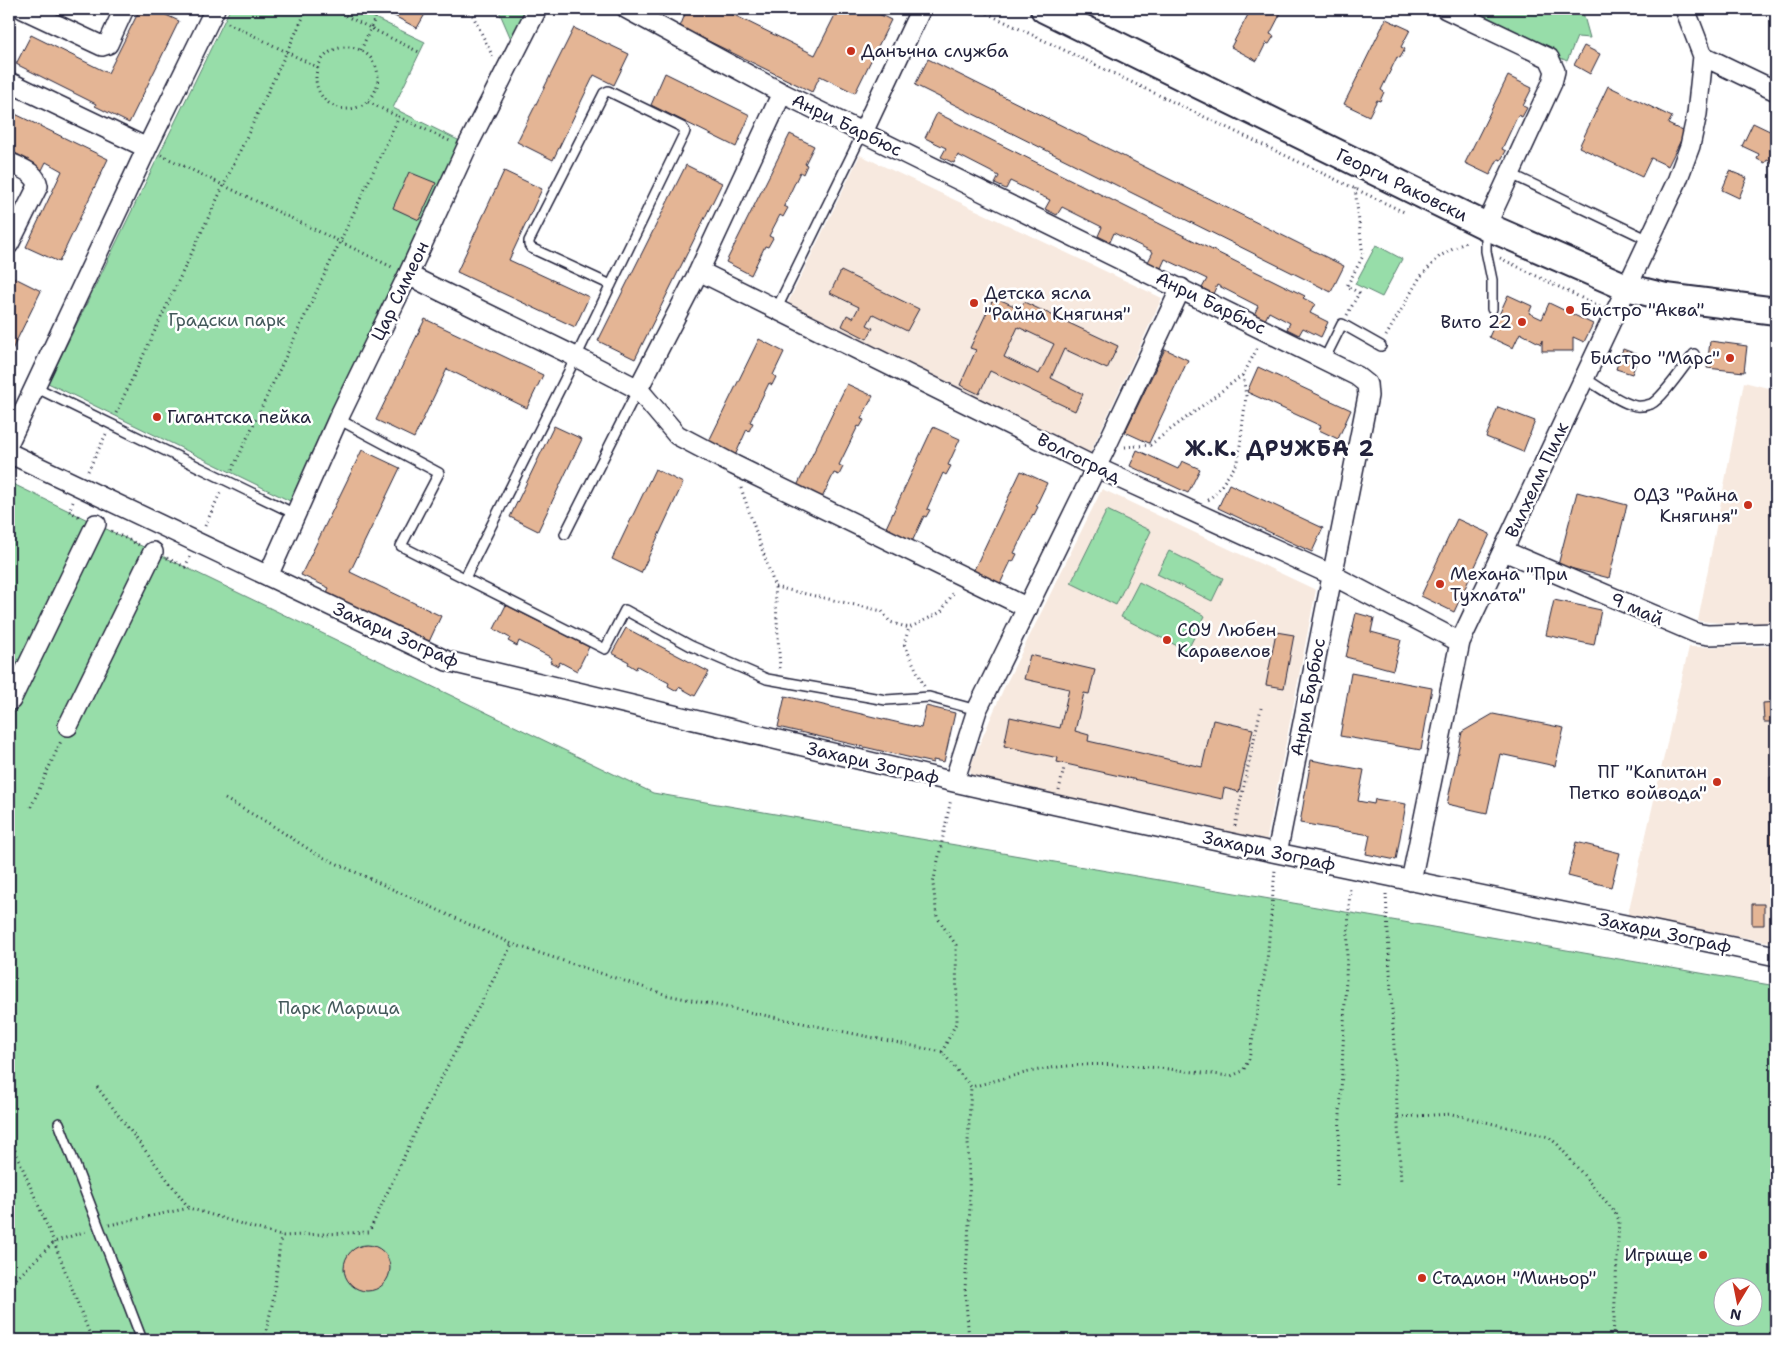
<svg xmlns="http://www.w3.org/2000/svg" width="1785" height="1349" viewBox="0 0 1785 1349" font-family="'Shantell Sans',sans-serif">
  <rect width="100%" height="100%" fill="#fff"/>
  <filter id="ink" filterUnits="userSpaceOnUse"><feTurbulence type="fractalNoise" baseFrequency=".02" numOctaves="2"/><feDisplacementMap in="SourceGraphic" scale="10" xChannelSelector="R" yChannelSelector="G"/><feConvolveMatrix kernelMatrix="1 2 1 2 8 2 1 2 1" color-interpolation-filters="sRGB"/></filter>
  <g filter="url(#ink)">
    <path fill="#f7e9df" d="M 860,155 L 1162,298 L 1090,453 L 786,307 Z
      M 1744,382 L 1776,390 L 1776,627 L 1698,621 Z
      M 1102,489 L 1316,590 L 1266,843 L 971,776 L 970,766 L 1003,690 Z
      M 1776,646 L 1776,943 L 1627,918 L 1689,647 Z"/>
    <path fill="#97dda9" stroke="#5c8072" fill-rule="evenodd" d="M 230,9 L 356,9 L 425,42 L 393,108 L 460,141 L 290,501 L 48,383 Z
      M 498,9 L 527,9 L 511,39 Z
      M 1458,9 L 1582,9 L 1590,38 L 1577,37 L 1567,61 Z
      M 1376,245 L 1402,259 L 1382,297 L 1355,284 Z
      M 9,482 L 653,793 L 1776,986 L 1776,1340 L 9,1340 ZM 1722,1286 L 1752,1286 L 1752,1316 L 1722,1316 Z
      M 1107,510 L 1151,531 L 1116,605 L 1071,583 Z
      M 1169,551 L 1223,578 L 1212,601 L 1157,574 Z
      M 1139,582 L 1205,616 L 1187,651 L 1121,617 Z"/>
    <path fill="#e4b595" stroke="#22223b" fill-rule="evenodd" d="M 140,9 L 153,9 L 179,21 L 129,123 L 95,106 L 96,104 L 16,64 L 31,35 L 108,73 Z
      M 381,9 L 428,9 L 417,28 Z
      M 687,9 L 722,9 L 815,55 L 838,9 L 869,9 L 891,20 L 855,93 L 820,76 L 812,92 L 680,27 Z
      M 1251,9 L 1283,9 L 1270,34 L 1274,36 L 1269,44 L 1266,43 L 1257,61 L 1231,47 Z
      M 1386,19 L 1410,30 L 1401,47 L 1405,49 L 1400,58 L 1397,57 L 1381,90 L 1384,92 L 1380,101 L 1377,100 L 1369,116 L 1344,104 Z
      M 574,28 L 629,54 L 614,85 L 594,75 L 553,160 L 517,142 Z
      M 1584,46 L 1600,54 L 1590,74 L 1574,65 Z
      M 928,59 L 1344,266 L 1331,292 L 915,85 Z
      M 665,73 L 750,115 L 736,147 L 651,105 Z
      M 1508,76 L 1532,88 L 1523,106 L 1527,108 L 1522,117 L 1518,115 L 1502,149 L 1506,151 L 1501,160 L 1498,159 L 1490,175 L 1465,163 Z
      M 1608,86 L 1672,117 L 1668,124 L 1685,132 L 1668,166 L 1651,158 L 1642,177 L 1579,147 Z
      M 9,111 L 108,159 L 59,262 L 26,247 L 62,171 L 46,162 L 42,170 L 9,153 Z
      M 937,113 L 1305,296 L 1303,298 L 1315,304 L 1310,313 L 1328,322 L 1321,337 L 1303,328 L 1299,335 L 1287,329 L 1290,323 L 1269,312 L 1265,320 L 1254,315 L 1258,306 L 1217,285 L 1213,294 L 1202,288 L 1207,279 L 1165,259 L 1161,268 L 1148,262 L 1153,252 L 1114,233 L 1110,242 L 1098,236 L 1102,227 L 1062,207 L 1057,215 L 1045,209 L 1050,200 L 1010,181 L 1006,189 L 995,184 L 999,176 L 958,155 L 954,163 L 941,157 L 946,148 L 925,138 Z
      M 1753,123 L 1776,134 L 1776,164 L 1767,160 L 1765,163 L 1757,159 L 1759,154 L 1742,146 Z
      M 790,134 L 814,146 L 805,164 L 807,165 L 803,174 L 800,172 L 784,206 L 788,208 L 783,217 L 780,215 L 769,236 L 773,238 L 768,247 L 765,246 L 751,275 L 726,262 Z
      M 686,165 L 722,183 L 635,359 L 598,341 Z
      M 504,171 L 542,189 L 509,260 L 589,297 L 575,327 L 457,272 Z
      M 1730,171 L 1747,178 L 1739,198 L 1722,190 Z
      M 409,172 L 436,183 L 419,220 L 393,208 Z
      M 841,271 L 919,309 L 907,331 L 873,314 L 867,325 L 873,328 L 867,339 L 842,326 L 847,315 L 853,318 L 859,307 L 830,293 Z
      M 9,275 L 41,291 L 9,356 Z
      M 1508,295 L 1532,306 L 1529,313 L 1542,319 L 1549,303 L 1593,324 L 1584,342 L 1573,337 L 1573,351 L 1542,351 L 1542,340 L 1541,344 L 1520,333 L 1513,348 L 1489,337 Z
      M 994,297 L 1021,309 L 1024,302 L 1118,346 L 1107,369 L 1064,349 L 1051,378 L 1083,394 L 1075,411 L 990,371 L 979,394 L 960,385 L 976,350 L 970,348 ZM 1018,327 L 1054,344 L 1039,374 L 1004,357 Z
      M 425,319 L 543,375 L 527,408 L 447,369 L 414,438 L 376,420 Z
      M 759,339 L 784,352 L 773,375 L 776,377 L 772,385 L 769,383 L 750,422 L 753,423 L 749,431 L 747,429 L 734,458 L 707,445 Z
      M 1710,341 L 1747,346 L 1744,372 L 1707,368 Z
      M 1165,349 L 1188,360 L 1149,443 L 1125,432 Z
      M 1623,349 L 1639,355 L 1632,374 L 1616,369 Z
      M 1258,367 L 1351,410 L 1338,439 L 1319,430 L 1321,426 L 1247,392 Z
      M 847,384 L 873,396 L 861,419 L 864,420 L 860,427 L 858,426 L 839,465 L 843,467 L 839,475 L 834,473 L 821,500 L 796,488 Z
      M 1498,407 L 1535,421 L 1523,452 L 1486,437 Z
      M 554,426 L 582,439 L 538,531 L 510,517 Z
      M 933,427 L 960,439 L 948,465 L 951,466 L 946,475 L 943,473 L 927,509 L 930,510 L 926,517 L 924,516 L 911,544 L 884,532 Z
      M 362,450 L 400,468 L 350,572 L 441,616 L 427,646 L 325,597 L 329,588 L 301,575 Z
      M 1137,450 L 1178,469 L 1182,461 L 1200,469 L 1188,493 L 1130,466 Z
      M 655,469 L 683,483 L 641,573 L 612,559 Z
      M 1021,471 L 1047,483 L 1036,506 L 1038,507 L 1034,515 L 1033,514 L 1014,553 L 1017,554 L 1013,562 L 1011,561 L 998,588 L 971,576 Z
      M 1229,484 L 1323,528 L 1312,552 L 1218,508 Z
      M 1577,492 L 1627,505 L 1609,578 L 1558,565 Z
      M 1457,519 L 1490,534 L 1454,612 L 1421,596 Z
      M 1554,600 L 1601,610 L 1594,645 L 1546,635 Z
      M 506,605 L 589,647 L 577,671 L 560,662 L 558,666 L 550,662 L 552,658 L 519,641 L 517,646 L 508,641 L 510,638 L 494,629 Z
      M 1356,613 L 1374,618 L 1371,632 L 1401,640 L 1393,670 L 1346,657 Z
      M 626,628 L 709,672 L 695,696 L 679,687 L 677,691 L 668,686 L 669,683 L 637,666 L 636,669 L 628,664 L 629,662 L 612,653 Z
      M 1276,632 L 1294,635 L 1284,688 L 1266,685 Z
      M 1030,655 L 1095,670 L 1089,694 L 1084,693 L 1075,731 L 1089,735 L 1088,741 L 1202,767 L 1213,720 L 1253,729 L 1239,792 L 1224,788 L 1222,799 L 1057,762 L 1058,758 L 1004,746 L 1010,717 L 1060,728 L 1069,689 L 1024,679 Z
      M 1351,673 L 1432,688 L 1421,750 L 1340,736 Z
      M 785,696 L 921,728 L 926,706 L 955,713 L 944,762 L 933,760 L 933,763 L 778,727 Z
      M 1776,702 L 1776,722 L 1764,722 L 1763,703 Z
      M 1493,714 L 1564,728 L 1555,766 L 1500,754 L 1487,813 L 1447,804 L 1462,732 Z
      M 1311,760 L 1364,770 L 1358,801 L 1374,804 L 1375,799 L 1406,804 L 1396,860 L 1366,854 L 1370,835 L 1300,823 Z
      M 1770,777 L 1776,777 L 1776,851 L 1770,851 Z
      M 1576,842 L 1620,853 L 1611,887 L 1568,876 Z
      M 1752,904 L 1764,904 L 1764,925 L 1752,925 Z
      M344 1268a23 23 0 1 1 46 0a23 23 0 1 1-46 0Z"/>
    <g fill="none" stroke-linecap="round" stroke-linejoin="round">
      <g stroke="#22223b" stroke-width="12">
        <path id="lane" d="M 1511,174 L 1649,240
          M 1486,230 L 1486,251 L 1492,280 L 1492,309
          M 776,310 L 863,132
          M 1324,360 L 1342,324 L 1381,346
          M 1584,378 C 1598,386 1617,401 1632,405 C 1637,407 1645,406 1651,404 C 1663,398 1684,366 1694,354
          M 35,387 L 295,514
          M 338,419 L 439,473 L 401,546 L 605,649 L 625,610 L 691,646 L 767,679 L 886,700 L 929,697 L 977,710
          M 565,534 L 638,389
          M 465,578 L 576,357 L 684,134 L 685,131 L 682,127 L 608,91 L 604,93 L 529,241 L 529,245 L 531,248 L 611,285
          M 59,1123 L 142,1340"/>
      </g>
      <g stroke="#22223b" stroke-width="22">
        <path id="street" d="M 23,9 L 102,46 L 108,44 L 124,9
          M 627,9 L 782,93 L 1357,376 L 1367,384 L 1368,396 L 1277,853
          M 1446,9 L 1549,58 L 1555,71 L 1552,83 L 1486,226
          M 1703,56 L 1776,91
          M 9,82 L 147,148
          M 863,132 L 921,9
          M 9,162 C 20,168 36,172 38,186 L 9,244
          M 699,271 L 1095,467 L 1332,575 L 1460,642
          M 408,275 L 576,357 L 638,389 L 677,435 L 734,465 L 1028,608
          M 638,389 L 699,271 L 782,93
          M 9,442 L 147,148 L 215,9
          M 9,453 L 447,661 L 954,782 L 1056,805 L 1277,853 L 1776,956
          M 1504,551 L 1696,633 L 1708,635 L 1776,633
          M 268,576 L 338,419 L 408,275 L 466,149 L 537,9
          M 11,700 L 96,524
          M 68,726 L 153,552
          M 954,782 L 977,710 L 1105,449 L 1181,288
          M 1411,881 L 1460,642 L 1677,181 L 1690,146 L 1697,114 L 1703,56 L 1685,9"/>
      </g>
      <g stroke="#22223b" stroke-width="30">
        <path id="secondary" d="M 1044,9 L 1486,226 L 1626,287 L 1666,297 L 1776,311"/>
      </g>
      <path stroke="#22223b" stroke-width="3" stroke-dasharray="1 4" stroke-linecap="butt" d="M 332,9 L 419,52
        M 465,9 L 472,14 L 493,57
        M 978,9 L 1406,213
        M 228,23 L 317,67
        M316 78a31 31 0 1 1 62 0a31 31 0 1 1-62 0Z
        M 361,50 L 379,9
        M 368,102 L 399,117
        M 161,155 L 394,268
        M 1500,258 L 1600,307
        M 1347,315 L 1359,293 L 1347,286 L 1363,256 L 1355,188
        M 1386,336 L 1420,277 L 1440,256 L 1466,242
        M 116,413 L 307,9
        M 1125,447 L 1150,445 L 1243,375 L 1258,347
        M 232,470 L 399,117 L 452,142
        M 88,471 L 106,434
        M 741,488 L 775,587 L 780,669
        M 1208,500 L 1216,493 L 1238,462 L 1246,396 L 1243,375
        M 73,502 L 69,511 L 80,517
        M 205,526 L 221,491
        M 111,531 L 139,545
        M 167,558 L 185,567 L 190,557
        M 775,587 L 882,611 L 890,622 L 909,628
        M 924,686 L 904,644 L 909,628 L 941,612 L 954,592
        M 1059,790 L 1064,768
        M 225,799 L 270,824 L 316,854 L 512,944 L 667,995 L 942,1052 L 971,1087 C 995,1081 1020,1073 1045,1069 C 1106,1058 1170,1070 1231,1076 L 1243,1071 L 1249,1059 L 1267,961 L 1275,870
        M 31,807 L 61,741
        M 1235,826 L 1261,708
        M 1386,894 L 1401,1183
        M 942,1052 L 957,1021 L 956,945 L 937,917 L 933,884 L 951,799
        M 97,1087 L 189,1208 L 281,1236 L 369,1232 L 435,1090 L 512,944
        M 1398,1117 L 1452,1114 L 1549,1137 L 1558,1145 L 1614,1211 L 1619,1220 L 1613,1340
        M 11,1141 L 54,1242 L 92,1340
        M 1337,1185 L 1350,886
        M 109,1225 L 189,1208
        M 9,1286 L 54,1242 L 89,1230
        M 264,1340 L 273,1301 L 281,1236
        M 969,1340 L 965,1289 L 970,1207 L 968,1142 L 971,1087"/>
      <use href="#lane" stroke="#fff" stroke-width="9"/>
      <use href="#street" stroke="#fff" stroke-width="19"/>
      <use href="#secondary" stroke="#fff" stroke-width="26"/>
    </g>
  </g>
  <g fill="#c8321e" stroke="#fff" stroke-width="2">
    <circle cx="851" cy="51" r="5"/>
    <circle cx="974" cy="303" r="5"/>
    <circle cx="1570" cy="310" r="5"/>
    <circle cx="1522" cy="322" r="5"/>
    <circle cx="1730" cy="358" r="5"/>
    <circle cx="157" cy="417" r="5"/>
    <circle cx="1748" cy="505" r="5"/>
    <circle cx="1440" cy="584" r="5"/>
    <circle cx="1167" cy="640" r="5"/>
    <circle cx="1717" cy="782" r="5"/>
    <circle cx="1703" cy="1255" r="5"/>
    <circle cx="1422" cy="1278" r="5"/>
  </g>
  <g text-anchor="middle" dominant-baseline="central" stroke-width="5" stroke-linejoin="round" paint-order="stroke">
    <g font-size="18" fill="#22223b" stroke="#fff" text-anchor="start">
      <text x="861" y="51">Данъчна служба</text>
      <text x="984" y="293">Детска ясла<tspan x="984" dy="21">"Райна Княгиня"</tspan></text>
      <text x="1580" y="310">Бистро "Аква"</text>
      <text x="1512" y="322" text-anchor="end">Вито 22</text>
      <text x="1720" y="358" text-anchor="end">Бистро "Марс"</text>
      <text x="167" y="417">Гигантска пейка</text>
      <text x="1738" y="495" text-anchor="end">ОДЗ "Райна<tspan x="1738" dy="21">Княгиня"</tspan></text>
      <text x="1450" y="574">Механа "При<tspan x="1450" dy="21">Тухлата"</tspan></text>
      <text x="1177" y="630">СОУ Любен<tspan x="1177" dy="21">Каравелов</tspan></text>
      <text x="1707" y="772" text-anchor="end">ПГ "Капитан<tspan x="1707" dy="21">Петко войвода"</tspan></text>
      <text x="1693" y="1255" text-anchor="end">Игрище</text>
      <text x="1432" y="1278">Стадион "Миньор"</text>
    </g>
    <g font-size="18" fill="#22223b" stroke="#fff">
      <text transform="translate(847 125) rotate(26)">Анри Барбюс</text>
      <text transform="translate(1402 185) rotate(26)">Георги Раковски</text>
      <text transform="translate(400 291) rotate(-64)">Цар Симеон</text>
      <text transform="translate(1211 303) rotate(26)">Анри Барбюс</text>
      <text transform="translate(1079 458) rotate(26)">Волгоград</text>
      <text transform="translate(1537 480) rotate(-65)">Вилхелм Пилк</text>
      <text transform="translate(1637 609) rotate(24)">9 май</text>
      <text transform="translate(396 635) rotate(24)">Захари Зограф</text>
      <text transform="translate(1308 697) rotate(-79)">Анри Барбюс</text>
      <text transform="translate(873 763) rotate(13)">Захари Зограф</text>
      <text transform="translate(1269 851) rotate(12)">Захари Зограф</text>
      <text transform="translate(1665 933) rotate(12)">Захари Зограф</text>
    </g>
    <g font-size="18" fill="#455a5c" stroke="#fff">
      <text x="227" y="320">Градски парк</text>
      <text x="339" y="1008">Парк Марица</text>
    </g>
    <g font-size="22" font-weight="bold" letter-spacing="1" fill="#22223b" stroke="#fff">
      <text x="1280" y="448">Ж.К. ДРУЖБА 2</text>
    </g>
  </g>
  <rect width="1785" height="1349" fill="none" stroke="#fff" stroke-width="30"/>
  <rect x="15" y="15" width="1755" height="1319" fill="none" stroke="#22223b" stroke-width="2" filter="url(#ink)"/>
  <g transform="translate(1738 1302) rotate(190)"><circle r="24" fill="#ffffff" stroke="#a7a7b1"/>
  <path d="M0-4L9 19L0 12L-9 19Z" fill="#c8321e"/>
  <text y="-8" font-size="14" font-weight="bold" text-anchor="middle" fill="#22223b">N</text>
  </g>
</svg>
